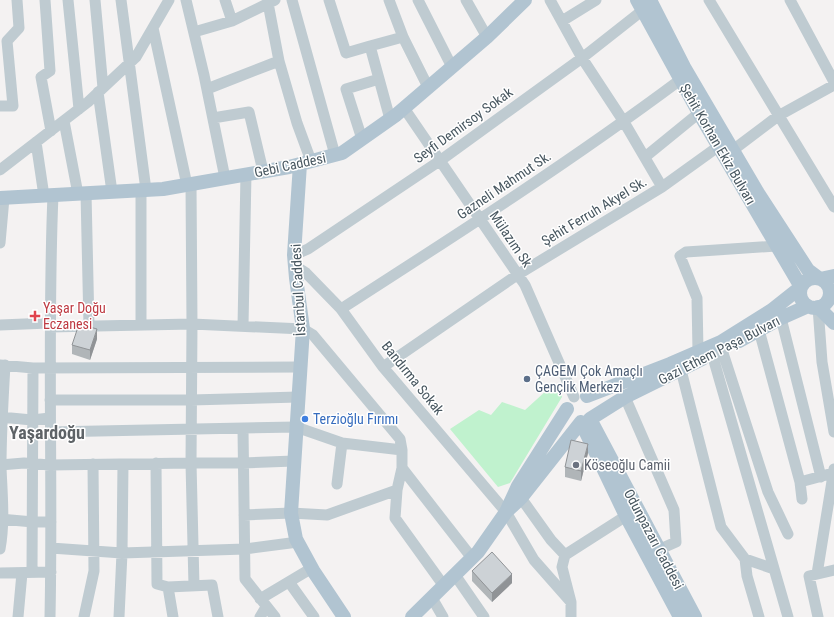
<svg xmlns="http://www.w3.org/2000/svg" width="834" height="617" viewBox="0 0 834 617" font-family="'Roboto Condensed',sans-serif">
  <rect width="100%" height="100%" fill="#f4f2f2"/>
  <path fill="#c0f2ce" d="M 561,387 L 562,397 L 510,483 L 498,487 L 450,429 L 479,410 L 491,415 L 502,402 L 525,410 L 547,390 Z"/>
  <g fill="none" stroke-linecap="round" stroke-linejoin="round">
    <path stroke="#bfcbd1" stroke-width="11" d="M 45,0 L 50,71 L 41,77 L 51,131
      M 68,0 L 79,109
      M 95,0 L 103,88
      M 121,0 L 146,190
      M 186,0 L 204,75 L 225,178
      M 225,0 L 232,21
      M 292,0 L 335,155
      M 329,0 L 346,53 L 370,46 L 390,119
      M 389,0 L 403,37
      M 418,0 L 452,67
      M 466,0 L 487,37
      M 550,0 L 582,58 L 624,122 L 662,187
      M 709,0 L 834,207
      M 790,0 L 834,82
      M 268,3 L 279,61 L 297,123 L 311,161
      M 562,21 L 596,0
      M 153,28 L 187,185
      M 194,32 L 232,21 L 275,0
      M 370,46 L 403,37 L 428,87
      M 207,89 L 279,61
      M 98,92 L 112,192
      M 0,106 L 13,106 L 7,41 L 19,28 L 17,0
      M 404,108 L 525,285 L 574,397
      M 213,118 L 249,112 L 263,171
      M 64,121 L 78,194
      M 362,139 L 346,89 L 379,79
      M 36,142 L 44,196
      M 733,150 L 778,116 L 834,85
      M 645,157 L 699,113
      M 0,170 L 88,102 L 136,57 L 169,0
      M 191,184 L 192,324 L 191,463 L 194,586
      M 141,190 L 141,325
      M 86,193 L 89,326
      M 0,243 L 4,198
      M 294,255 L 308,249 L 441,160 L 582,58 L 643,10
      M 295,266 L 306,273 L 341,309 L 383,367 L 506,512 L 534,560 L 571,602
      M 818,307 L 822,362 L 834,432
      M 341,309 C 456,235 570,162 680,80
      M 781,318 L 821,477
      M 0,325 L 49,323
      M 243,326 L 246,174
      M 49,327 L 192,324 L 303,329 L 313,335 L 400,439 L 402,450 L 402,468 L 472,558
      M 759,330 L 800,482 L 833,473
      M 722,350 L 768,492 L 788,534
      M 698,351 L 697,298 L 680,256 L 686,252 L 777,246
      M 712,354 L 788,617
      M 0,365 L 33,368 L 300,367
      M 383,367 L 517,275 L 662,187 L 719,146
      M 681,370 L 721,527 L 745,559 L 747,576 L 759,617
      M 625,397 L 674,510 L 676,542 L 658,550
      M 50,400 L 191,400 L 298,397
      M 0,417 L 32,420 L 50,418
      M 243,429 L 245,579 L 275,617
      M 50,432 L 296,427 L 342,443 L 402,450
      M 156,463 L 157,584 L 168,587 L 173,617
      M 0,465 L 24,463 L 50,465 L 191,463 L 243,463 L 294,461
      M 402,468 L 397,490 L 395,518 L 444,586
      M 800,482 L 802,499
      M 337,484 L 342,443
      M 521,498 L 551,540 L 565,555
      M 244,515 L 291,513 L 327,515 L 397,490
      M 0,519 L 33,522 L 51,522
      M 51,548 L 122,553 L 245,549 L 298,542
      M 0,549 C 5,522 2,494 1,467 C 1,433 3,399 5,365
      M 745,559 L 774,569
      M 32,572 L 33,368
      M 0,573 L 51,572
      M 817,574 L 834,469
      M 455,575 L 484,617
      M 289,582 L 314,617
      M 168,587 L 212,585 L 218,617
      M 432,598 L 443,617
      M 260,599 L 312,568
      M 18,617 L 22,573
      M 50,617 C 53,476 47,336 53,195
      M 84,617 L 94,571 L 93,464
      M 119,617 L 122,553 L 123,464
      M 260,617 L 266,607
      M 571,617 L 571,602 L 562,567 L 565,555 L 626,516
      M 818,617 L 809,576 L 834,570"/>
    <path stroke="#b1c4d1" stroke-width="14" d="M 650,0 L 684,67 L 758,193 L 808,270 L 820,279 L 834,276
      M 300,164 L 294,255 L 296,278 L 303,329 L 291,513 L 296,539 L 314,572 L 344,617
      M 0,198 L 163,189 L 289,167 L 342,153 L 396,115 L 487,37 L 525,0
      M800 293a15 15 0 1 1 30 0a15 15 0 1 1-30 0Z
      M 818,307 L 834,323
      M 739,341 L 781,318 L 808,306
      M 587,396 L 670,364 L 721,342 L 772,310 L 801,287 L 699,113 L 637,0
      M 506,512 L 521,498 L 581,422 L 626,516 L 680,617
      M 412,617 L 478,552 L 506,512 L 518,486 L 567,409
      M 695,617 L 590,419 L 625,397 L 702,359"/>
  </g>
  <path fill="#b0b5b8" d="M 97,339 L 90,360 L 72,354 L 72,345 Z
    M 588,453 L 581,481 L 565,477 L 565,467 Z
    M 472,571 L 512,583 L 492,602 L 472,581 Z"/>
  <path fill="#909396" d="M 97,329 L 97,339 L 90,360 L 90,350 Z
    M 588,444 L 588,453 L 581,481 L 581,471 Z
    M 512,574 L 512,583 L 492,602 L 492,593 Z"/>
  <path fill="#cdd2d6" stroke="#909396" d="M 79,324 L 97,329 L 90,350 L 72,345 Z
    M 571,440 L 588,444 L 581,471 L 565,467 Z
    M 492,552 L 512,574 L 492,593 L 472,571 Z"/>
  <path fill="#e0444e" stroke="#fff" stroke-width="1.5" d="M33 310h4v4h4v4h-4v4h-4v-4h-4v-4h4z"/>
  <circle fill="#5c6f8a" stroke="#fff" stroke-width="1.5" cx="527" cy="379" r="4"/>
  <circle fill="#3f7fe0" stroke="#fff" stroke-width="1.5" cx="305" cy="419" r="4"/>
  <circle fill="#6b7280" stroke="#fff" stroke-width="1.5" cx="576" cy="465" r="4"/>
  <g text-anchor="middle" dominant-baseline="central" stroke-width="3" stroke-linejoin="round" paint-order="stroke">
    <g font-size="14" fill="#485760" stroke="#fff">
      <text transform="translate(463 125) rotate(-36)">Seyfi Demirsoy Sokak</text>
      <text transform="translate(718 144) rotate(60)">Şehit Korhan Ekiz Bulvarı</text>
      <text transform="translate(290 165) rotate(-12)">Gebi Caddesi</text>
      <text transform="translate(504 185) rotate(-34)">Gazneli Mahmut Sk.</text>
      <text transform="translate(594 211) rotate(-31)">Şehit Ferruh Akyel Sk.</text>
      <text transform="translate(511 239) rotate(56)">Mülazım Sk</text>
      <text transform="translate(298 290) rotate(-93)">İstanbul Caddesi</text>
      <text transform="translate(719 350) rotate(-27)">Gazi Ethem Paşa Bulvarı</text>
      <text transform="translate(413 378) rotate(51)">Bandırma Sokak</text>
      <text transform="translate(654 539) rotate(62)">Odunpazarı Caddesi</text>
    </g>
    <g font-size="14" fill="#be3a42" stroke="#fff" text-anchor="start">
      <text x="43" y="308">Yaşar Doğu<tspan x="43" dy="16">Eczanesi</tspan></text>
    </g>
    <g font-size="14" fill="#4e5e75" stroke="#fff" text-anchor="start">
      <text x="535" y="371">ÇAGEM Çok Amaçlı<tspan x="535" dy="16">Gençlik Merkezi</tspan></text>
    </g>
    <g font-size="14" fill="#366cbe" stroke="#fff" text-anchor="start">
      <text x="313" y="419">Terzioğlu Fırımı</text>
    </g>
    <g font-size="14" fill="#5b616d" stroke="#fff" text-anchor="start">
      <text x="584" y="465">Köseoğlu Camii</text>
    </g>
    <g font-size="18" font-weight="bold" fill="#5e6367" stroke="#fff">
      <text x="47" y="432">Yaşardoğu</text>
    </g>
  </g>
</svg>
